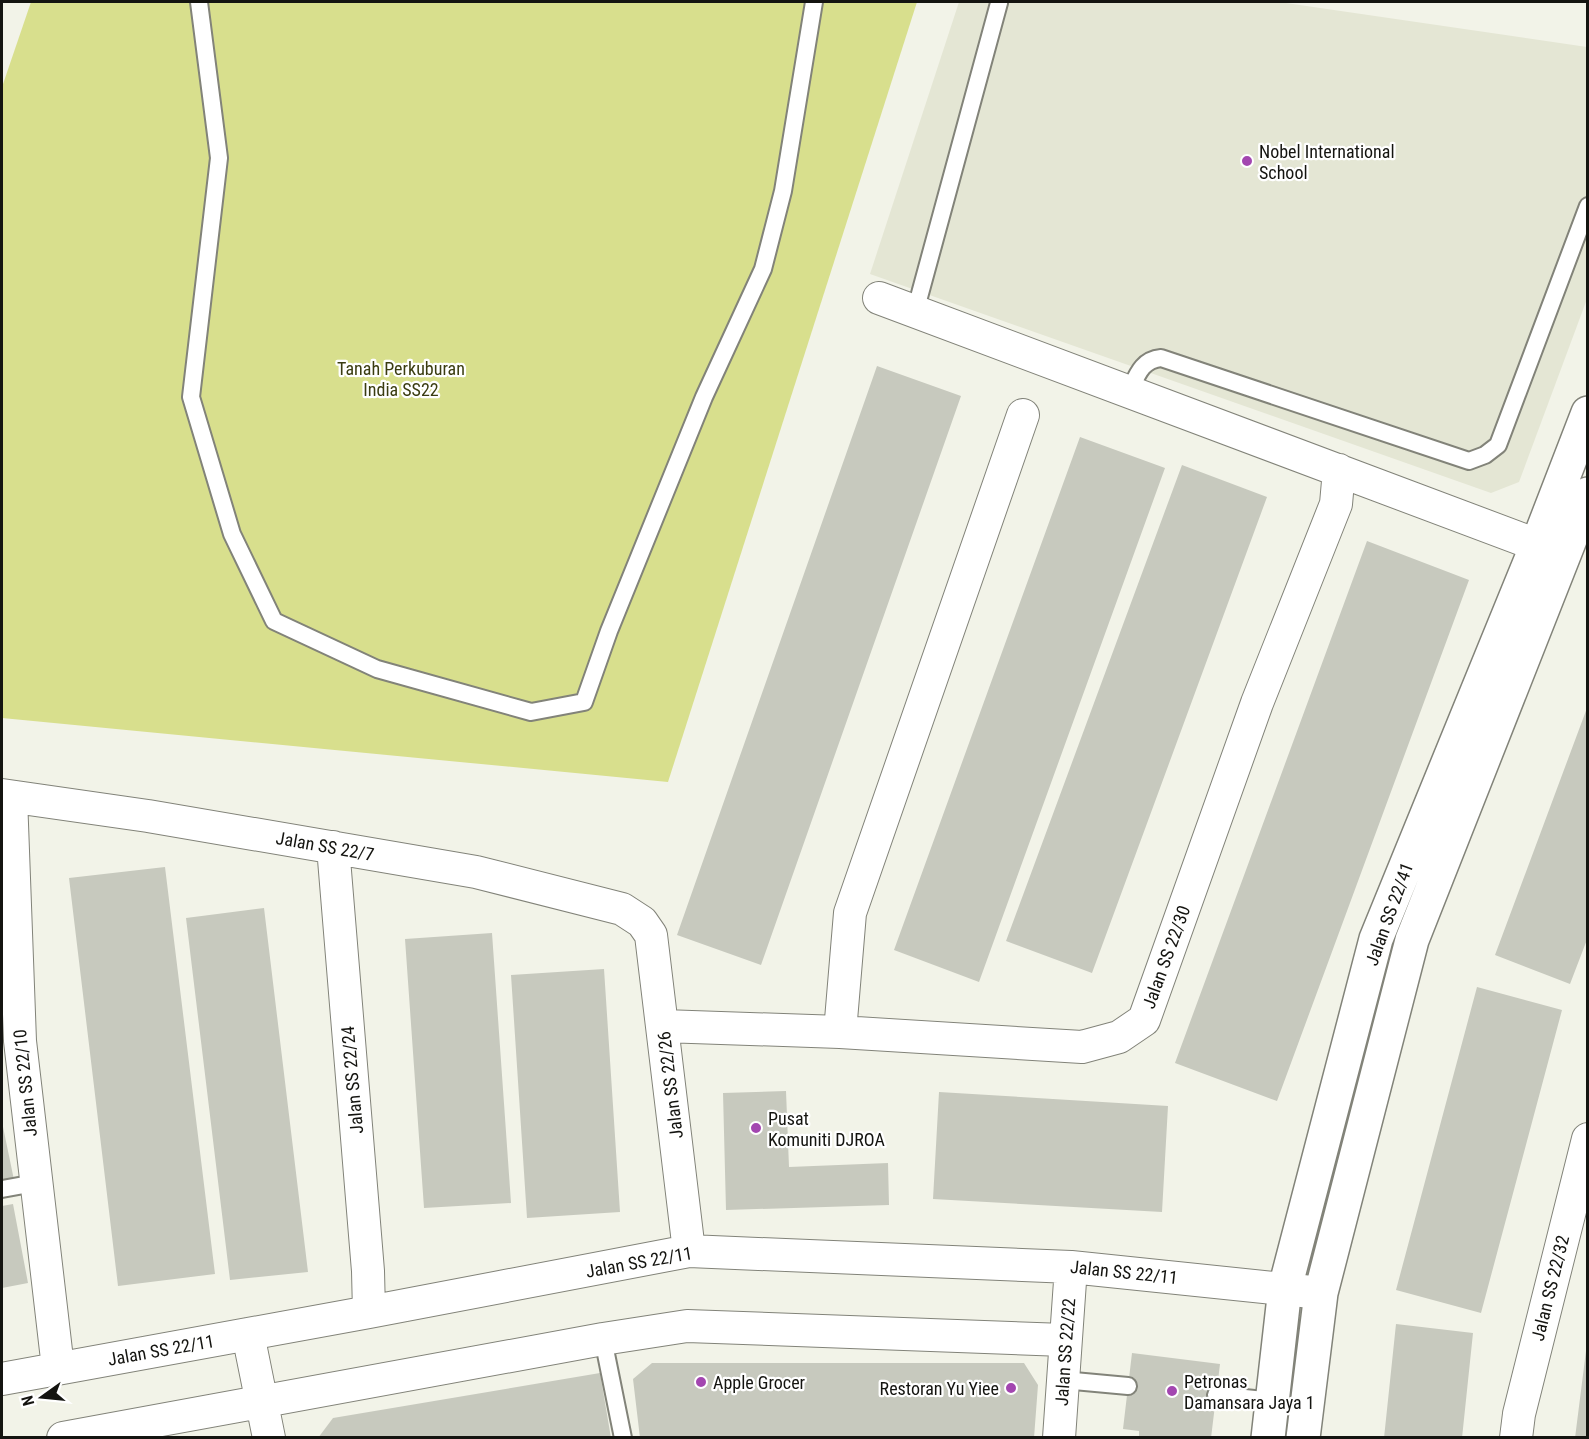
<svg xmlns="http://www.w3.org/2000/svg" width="1589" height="1439" viewBox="0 0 1589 1439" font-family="'Roboto Condensed',sans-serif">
  <rect width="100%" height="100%" fill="#f2f3e8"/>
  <path fill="#e4e6d4" d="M 959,2 L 1279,2 L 1587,47 L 1587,299 L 1519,482 L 1491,493 L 870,274 Z"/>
  <path fill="#d8df8d" d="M 31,2 L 917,2 L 668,782 L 2,718 L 2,87 Z"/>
  <path fill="#c7c9be" d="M 877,366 L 961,396 L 761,965 L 677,935 Z
    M 1080,437 L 1165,468 L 979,982 L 894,950 Z
    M 1182,465 L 1267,497 L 1092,973 L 1006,941 Z
    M 1367,541 L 1469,580 L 1277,1101 L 1175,1063 Z
    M 1587,708 L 1588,937 L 1570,984 L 1495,955 Z
    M 165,867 L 215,1274 L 118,1286 L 69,878 Z
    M 264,908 L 308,1272 L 230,1280 L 186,918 Z
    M 492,933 L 511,1203 L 424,1208 L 405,939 Z
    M 604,969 L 620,1212 L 527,1218 L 511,975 Z
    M 1477,987 L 1562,1010 L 1481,1313 L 1396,1290 Z
    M 786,1091 L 789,1167 L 888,1163 L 889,1205 L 726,1210 L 723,1093 Z
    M 939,1092 L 1168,1106 L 1162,1212 L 933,1199 Z
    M 2,1122 L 14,1180 L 2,1182 Z
    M 13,1204 L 28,1283 L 2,1288 L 2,1206 Z
    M 1396,1324 L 1473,1333 L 1462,1438 L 1384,1438 Z
    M 1586,1351 L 1588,1438 L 1575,1438 Z
    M 1132,1353 L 1220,1364 L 1211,1438 L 1139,1438 L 1139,1431 L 1123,1429 Z
    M 652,1363 L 1024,1363 L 1038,1385 L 1034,1438 L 640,1438 L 633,1379 Z
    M 600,1373 L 611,1438 L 318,1438 L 333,1418 Z"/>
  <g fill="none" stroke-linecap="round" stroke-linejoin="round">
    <g stroke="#828379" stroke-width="20">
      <path id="lane" d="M 199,2 L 219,158 L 191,397 L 232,534 L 274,621 L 377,669 L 531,712 L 584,702 L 609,631 L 704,397 L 763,269 L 783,191 L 814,2
        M 915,312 L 999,3
        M 1129,392 C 1137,376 1141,360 1161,358 L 1469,461 L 1485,455 L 1498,445 L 1588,206
        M 2,1189 L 35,1183
        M 603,1339 L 623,1438
        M 1063,1380 L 1128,1386
        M 1216,1395 L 1273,1401"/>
    </g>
    <g stroke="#828379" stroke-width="34">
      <path id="street" d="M 879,298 L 1537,545
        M 2,795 L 148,816 L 476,872 L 622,909 L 642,922 L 651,935 L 689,1251
        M 11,797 L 20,1041 L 58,1368
        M 333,847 L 368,1271 L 369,1312
        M 663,1026 L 840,1032 L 1082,1047 L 1119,1037 L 1144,1020 L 1257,703 L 1336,504 L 1339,470
        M 840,1032 L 850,913 L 1023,415
        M 248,1334 L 269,1438
        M 2,1379 L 369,1312 L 689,1251 L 1071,1267 L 1321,1293
        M 63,1438 L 603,1339 L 687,1326 L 1064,1340
        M 1059,1438 L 1071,1267
        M 1516,1438 L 1519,1414 L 1588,1139"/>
    </g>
    <g stroke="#828379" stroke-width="36">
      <path id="secondary" d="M 1268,1438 L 1285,1288 L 1376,939 L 1537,545 L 1588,413
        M 1303,1438 L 1321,1293 L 1412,940 L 1588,494"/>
    </g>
    <use href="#lane" stroke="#fff" stroke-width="16"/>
    <use href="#street" stroke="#fff" stroke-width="32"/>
    <use href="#secondary" stroke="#fff" stroke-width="33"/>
  </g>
  <g fill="#a346b0" stroke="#fff" stroke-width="2">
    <circle cx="1247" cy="161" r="6"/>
    <circle cx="756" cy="1128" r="6"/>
    <circle cx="701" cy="1382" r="6"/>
    <circle cx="1011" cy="1388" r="6"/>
    <circle cx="1172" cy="1391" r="6"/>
  </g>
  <g text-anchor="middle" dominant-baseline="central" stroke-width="4.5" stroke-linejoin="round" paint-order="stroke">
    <g font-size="18" fill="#141410" stroke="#fff" text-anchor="start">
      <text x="1259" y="151">Nobel International<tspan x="1259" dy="21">School</tspan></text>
      <text x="768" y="1118">Pusat<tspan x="768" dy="21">Komuniti DJROA</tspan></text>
      <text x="1184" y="1381">Petronas<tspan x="1184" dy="21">Damansara Jaya 1</tspan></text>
      <text x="713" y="1382">Apple Grocer</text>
      <text x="999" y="1388" text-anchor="end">Restoran Yu Yiee</text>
    </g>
    <g font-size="18" fill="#3a3c10" stroke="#fff">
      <text x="401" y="368">Tanah Perkuburan<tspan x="401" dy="21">India SS22</tspan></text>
    </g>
    <g font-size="18" fill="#141410" stroke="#fff">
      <text transform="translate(325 846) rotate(10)">Jalan SS 22/7</text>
      <text transform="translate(1389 914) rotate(-70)">Jalan SS 22/41</text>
      <text transform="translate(1166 957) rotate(-70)">Jalan SS 22/30</text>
      <text transform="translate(352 1080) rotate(-95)">Jalan SS 22/24</text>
      <text transform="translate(25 1083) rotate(-96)">Jalan SS 22/10</text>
      <text transform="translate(670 1085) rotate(-97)">Jalan SS 22/26</text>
      <text transform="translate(639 1262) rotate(-10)">Jalan SS 22/11</text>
      <text transform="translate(1124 1272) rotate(6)">Jalan SS 22/11</text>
      <text transform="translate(1550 1288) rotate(-76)">Jalan SS 22/32</text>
      <text transform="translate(161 1350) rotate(-10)">Jalan SS 22/11</text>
      <text transform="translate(1065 1352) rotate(-86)">Jalan SS 22/22</text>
    </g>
  </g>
  <rect width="1589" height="1439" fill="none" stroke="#141410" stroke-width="6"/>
  <g transform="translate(42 1397) rotate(255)" stroke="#ffffff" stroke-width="4.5" paint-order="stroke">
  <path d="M0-4.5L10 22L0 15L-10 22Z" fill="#141410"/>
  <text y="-9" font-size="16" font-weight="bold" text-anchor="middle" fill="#141410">N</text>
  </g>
</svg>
